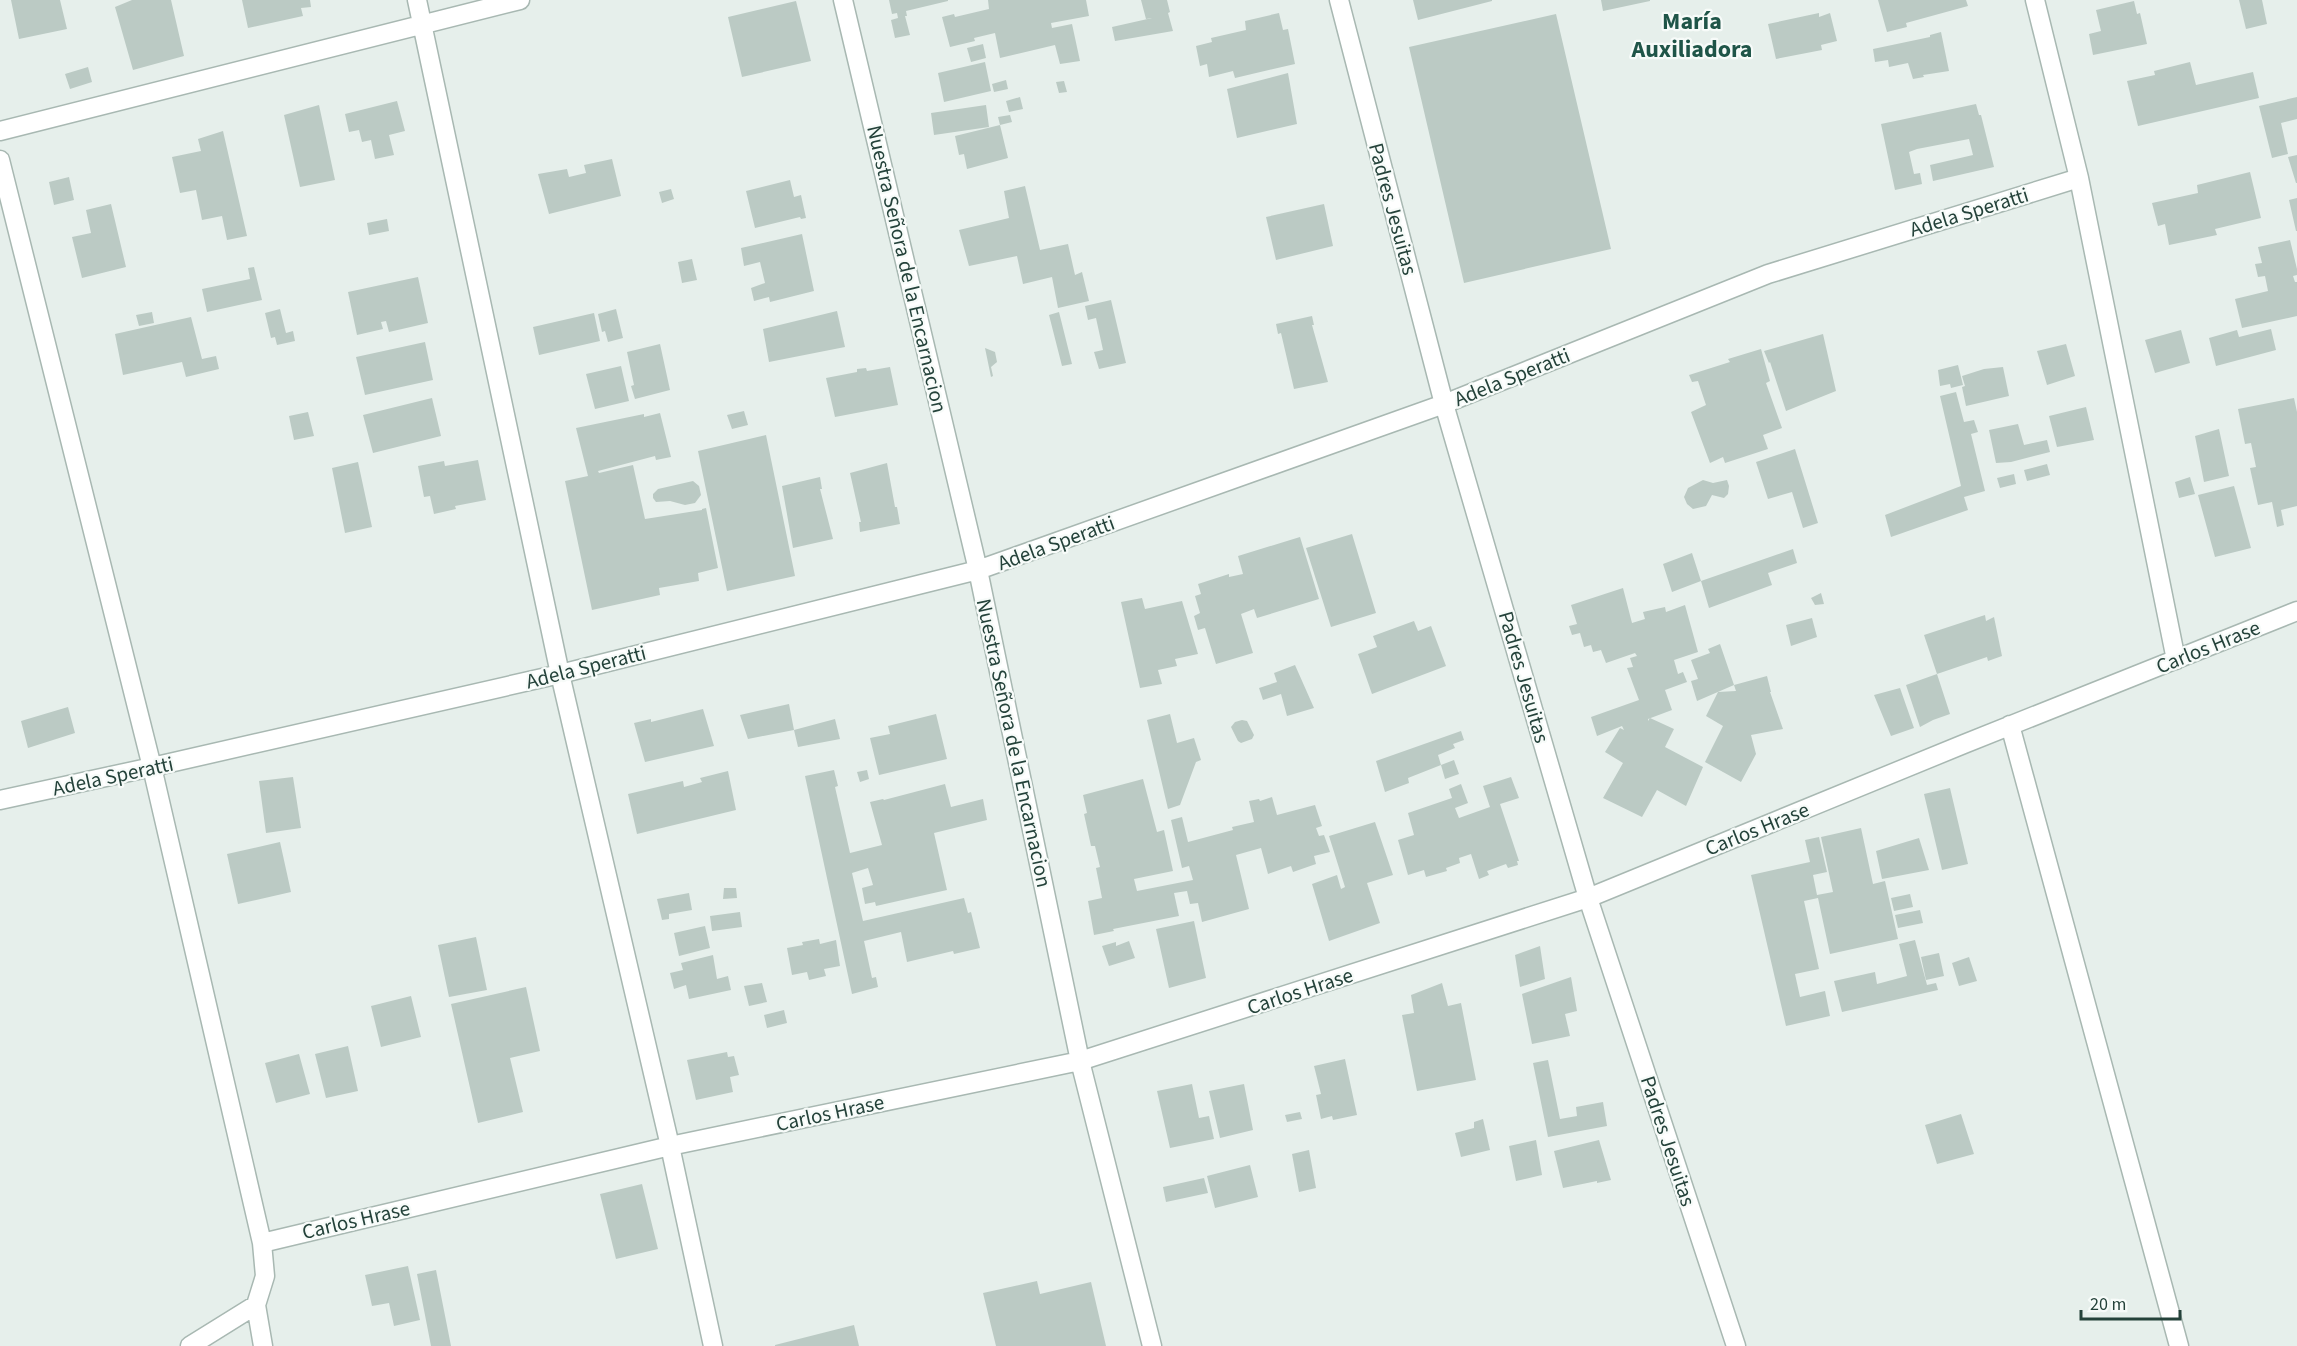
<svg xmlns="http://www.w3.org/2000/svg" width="2297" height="1346" viewBox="0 0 2297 1346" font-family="'Source Sans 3',sans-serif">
  <rect width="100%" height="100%" fill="#e6efeb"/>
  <path fill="#bbcac4" d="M 11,0 L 60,0 L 67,29 L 19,39 Z
    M 132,0 L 171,0 L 184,56 L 133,70 L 115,7 Z
    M 242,0 L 310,0 L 311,7 L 301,8 L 303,16 L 248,28 Z
    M 889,0 L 948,0 L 948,1 L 906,11 L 907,16 L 905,16 L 910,35 L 895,38 L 891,20 L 898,18 L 897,13 L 892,14 Z
    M 988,0 L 1086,0 L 1089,16 L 1051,23 L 1052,28 L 1072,24 L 1080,61 L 1060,64 L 1055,45 L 1000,58 L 995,33 L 974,38 L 975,41 L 950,47 L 942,17 L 954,14 L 955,17 L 989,9 Z
    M 1141,0 L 1167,0 L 1170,12 L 1168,13 L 1173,31 L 1115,41 L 1112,27 L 1152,18 L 1146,19 Z
    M 1413,0 L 1492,0 L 1492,1 L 1418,20 Z
    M 1601,0 L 1650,0 L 1650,1 L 1603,11 Z
    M 1878,0 L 1966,0 L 1968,6 L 1906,23 L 1907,27 L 1887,32 Z
    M 2239,0 L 2262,0 L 2267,24 L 2246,29 Z
    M 796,1 L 811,61 L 742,77 L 728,17 Z
    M 2134,1 L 2137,14 L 2140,13 L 2147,44 L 2093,55 L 2089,34 L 2101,31 L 2096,10 Z
    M 1279,13 L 1283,30 L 1288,29 L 1295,64 L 1235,78 L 1233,71 L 1209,77 L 1207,64 L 1200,66 L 1196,46 L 1212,42 L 1211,38 L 1246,30 L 1245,21 Z
    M 1819,13 L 1819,17 L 1830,13 L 1837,41 L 1821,45 L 1822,50 L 1776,59 L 1768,24 Z
    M 1556,14 L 1611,249 L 1464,283 L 1409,47 Z
    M 1941,32 L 1949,71 L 1923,75 L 1924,77 L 1913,79 L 1908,63 L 1889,67 L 1888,60 L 1875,62 L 1873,49 L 1930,37 L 1930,35 Z
    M 983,44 L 986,58 L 971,62 L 967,48 Z
    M 985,62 L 991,91 L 944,102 L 938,73 Z
    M 2190,62 L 2196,85 L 2253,72 L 2259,98 L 2138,126 L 2127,81 L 2155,75 L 2154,71 Z
    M 88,67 L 92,82 L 70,89 L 65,74 Z
    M 1288,73 L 1297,124 L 1237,138 L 1227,89 Z
    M 1006,80 L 1008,89 L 994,92 L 992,84 Z
    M 1064,81 L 1067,92 L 1059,93 L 1056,82 Z
    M 1020,97 L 1023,109 L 1009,112 L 1006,101 Z
    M 2297,97 L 2297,119 L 2281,123 L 2288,154 L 2272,158 L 2259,106 Z
    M 397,101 L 405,131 L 389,135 L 394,155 L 375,159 L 371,140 L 362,142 L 359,130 L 349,132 L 345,114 Z
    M 1976,104 L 1979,115 L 1981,115 L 1994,167 L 1933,181 L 1930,165 L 1973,155 L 1969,139 L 1917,149 L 1909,152 L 1914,174 L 1920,173 L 1922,184 L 1895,190 L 1881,124 Z
    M 319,105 L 335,180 L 300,187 L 284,115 Z
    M 986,105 L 989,127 L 934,135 L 931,113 Z
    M 1010,115 L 1012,122 L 1000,125 L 1008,158 L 967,169 L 964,154 L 959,155 L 955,136 L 1000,125 L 998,117 Z
    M 223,131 L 247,236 L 227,240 L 222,216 L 202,220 L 196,190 L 180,193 L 172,157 L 201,151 L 198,139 Z
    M 2297,155 L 2297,183 L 2296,183 L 2288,157 Z
    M 612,159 L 621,196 L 549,214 L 538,174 L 567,169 L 569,177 L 586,173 L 584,165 Z
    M 2250,172 L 2261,218 L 2215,229 L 2217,235 L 2169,245 L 2165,224 L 2158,226 L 2152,203 L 2198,193 L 2197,185 Z
    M 69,177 L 74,200 L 54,205 L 49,182 Z
    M 790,180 L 794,197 L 801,195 L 806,218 L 801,219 L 800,217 L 755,228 L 746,191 Z
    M 1025,186 L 1040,250 L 1068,244 L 1075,275 L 1082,272 L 1089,301 L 1058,308 L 1052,277 L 1023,284 L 1017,256 L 969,266 L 959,230 L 1009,218 L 1004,191 Z
    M 671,189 L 674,199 L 662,203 L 659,192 Z
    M 2297,198 L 2297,231 L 2296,231 L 2289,200 Z
    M 111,204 L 126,267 L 82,278 L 72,237 L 91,233 L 86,210 Z
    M 1324,204 L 1333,246 L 1276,260 L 1266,217 Z
    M 387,219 L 389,231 L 369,235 L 367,223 Z
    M 802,234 L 814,291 L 770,302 L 769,297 L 754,301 L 751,288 L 765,283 L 760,262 L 744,266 L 741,248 Z
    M 2290,240 L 2297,269 L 2297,275 L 2293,276 L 2295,282 L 2297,282 L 2297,316 L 2242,328 L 2235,299 L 2268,291 L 2265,276 L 2258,277 L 2255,264 L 2262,263 L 2258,247 Z
    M 692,259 L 697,280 L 682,283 L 678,262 Z
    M 254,267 L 262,300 L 207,312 L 202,289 L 250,279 L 248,268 Z
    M 418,277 L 428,323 L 389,332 L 386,321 L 381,322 L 383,329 L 357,335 L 348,292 Z
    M 1111,300 L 1126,363 L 1099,369 L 1094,352 L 1103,350 L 1096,318 L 1088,320 L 1085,306 Z
    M 280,309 L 286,333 L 293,331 L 295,341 L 277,345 L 275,337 L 271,338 L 265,313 Z
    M 616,309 L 623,338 L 608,342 L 605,331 L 602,332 L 598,314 Z
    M 837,311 L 845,347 L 769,362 L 763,329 Z
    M 152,312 L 154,323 L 139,326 L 136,315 Z
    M 1059,312 L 1072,364 L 1062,366 L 1049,315 Z
    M 594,313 L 600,341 L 539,355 L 533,327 Z
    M 1312,316 L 1314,325 L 1312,325 L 1328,382 L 1294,389 L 1281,333 L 1278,334 L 1276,324 Z
    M 191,317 L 202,359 L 216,356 L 219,369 L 186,377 L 182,362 L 123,375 L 115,334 Z
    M 2271,329 L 2276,350 L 2216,366 L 2209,338 L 2237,330 L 2239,337 Z
    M 2181,330 L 2190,363 L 2155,373 L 2145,340 Z
    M 1823,334 L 1836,391 L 1786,411 L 1770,362 L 1769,363 L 1764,351 Z
    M 425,342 L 433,380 L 365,395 L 356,357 Z
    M 660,344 L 670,390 L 635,399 L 631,386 L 634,385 L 627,352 Z
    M 2066,344 L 2075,376 L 2047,385 L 2037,351 Z
    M 985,348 L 995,352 L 997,362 L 991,367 L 993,376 L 991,377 Z
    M 1761,349 L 1770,381 L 1766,383 L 1782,428 L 1763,435 L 1768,449 L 1725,463 L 1723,457 L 1710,463 L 1691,412 L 1706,405 L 1698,381 L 1692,382 L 1689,375 L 1730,362 L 1728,359 Z
    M 1958,365 L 1963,385 L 1951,388 L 1950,384 L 1940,386 L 1938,370 Z
    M 621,366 L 629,401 L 595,409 L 586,374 Z
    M 890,367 L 898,405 L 835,417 L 826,378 L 857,372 L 857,369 L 866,368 L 867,371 Z
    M 2003,367 L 2009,396 L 1966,406 L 1962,387 L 1965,386 L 1962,376 L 1984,369 Z
    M 1956,392 L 1964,422 L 1974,420 L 1978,432 L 1971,434 L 1985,491 L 1964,497 L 1968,510 L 1891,537 L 1885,515 L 1961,486 L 1940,396 Z
    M 432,398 L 441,436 L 373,453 L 363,415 Z
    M 2294,398 L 2297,412 L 2297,506 L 2281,510 L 2284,525 L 2277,527 L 2272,502 L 2258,505 L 2250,468 L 2256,467 L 2251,443 L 2245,444 L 2238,409 Z
    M 2086,407 L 2094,440 L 2057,447 L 2049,416 Z
    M 744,411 L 748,425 L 732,429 L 727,415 Z
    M 308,412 L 314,436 L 294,440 L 289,416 Z
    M 660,413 L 671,457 L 656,460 L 655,456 L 598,471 L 599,473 L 633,465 L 645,519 L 702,510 L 702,509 L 706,508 L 718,568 L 698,573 L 699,581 L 659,588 L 660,595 L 592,610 L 565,481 L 588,476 L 576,428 L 644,414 L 644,417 Z
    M 2018,424 L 2024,445 L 2047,440 L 2050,452 L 2011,462 L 1996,463 L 1989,430 Z
    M 2219,429 L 2229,476 L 2204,482 L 2195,436 Z
    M 766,435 L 795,576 L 727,591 L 698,451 Z
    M 1795,449 L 1818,523 L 1803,528 L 1792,492 L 1768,499 L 1756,462 Z
    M 478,460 L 486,500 L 455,506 L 456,509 L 434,514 L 430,496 L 424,497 L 418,466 L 444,461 L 445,466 Z
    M 358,462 L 372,527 L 345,533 L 332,468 Z
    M 887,463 L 895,507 L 897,507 L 900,524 L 860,532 L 859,522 L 861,522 L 850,473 Z
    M 2047,464 L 2050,475 L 2027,481 L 2024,470 Z
    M 2014,474 L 2016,484 L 2000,488 L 1997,478 Z
    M 820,477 L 822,489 L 820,489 L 833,539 L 793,548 L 782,486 Z
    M 2190,477 L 2195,494 L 2179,498 L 2175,482 Z
    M 1703,480 L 1713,483 L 1727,480 L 1729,486 L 1728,494 L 1724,498 L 1712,495 L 1706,506 L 1693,509 L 1687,504 L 1684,497 L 1688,488 Z
    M 693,481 L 699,486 L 701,495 L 695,503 L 685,505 L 670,501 L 656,502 L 653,498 L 653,494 L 658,489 Z
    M 2234,486 L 2251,548 L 2215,557 L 2198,495 Z
    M 1352,534 L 1376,613 L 1331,627 L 1306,548 Z
    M 1300,537 L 1319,599 L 1257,618 L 1254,609 L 1241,614 L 1253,653 L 1216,664 L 1205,628 L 1198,630 L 1194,616 L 1200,613 L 1195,596 L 1201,594 L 1198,584 L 1229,574 L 1229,577 L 1243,574 L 1238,556 Z
    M 1793,549 L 1797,563 L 1768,573 L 1772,585 L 1709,608 L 1701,581 Z
    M 1692,553 L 1701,581 L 1672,592 L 1663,564 Z
    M 1623,588 L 1632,623 L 1645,619 L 1643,612 L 1665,607 L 1666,612 L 1685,605 L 1698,652 L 1674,660 L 1678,674 L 1683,672 L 1687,682 L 1665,690 L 1672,710 L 1648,719 L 1648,721 L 1650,718 L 1674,729 L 1665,747 L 1703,767 L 1686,806 L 1657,790 L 1642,817 L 1603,798 L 1623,763 L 1605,752 L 1620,728 L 1624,730 L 1622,726 L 1597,736 L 1591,717 L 1639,700 L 1627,668 L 1633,667 L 1630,658 L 1637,656 L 1635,653 L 1606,663 L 1601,650 L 1593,652 L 1591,645 L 1584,647 L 1580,633 L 1572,635 L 1569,626 L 1577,624 L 1571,605 Z
    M 1821,593 L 1824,604 L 1815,605 L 1811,598 Z
    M 1142,598 L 1145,609 L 1182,601 L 1198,654 L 1175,659 L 1177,666 L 1158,670 L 1162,684 L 1140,688 L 1121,602 Z
    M 1985,615 L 1986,621 L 1994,617 L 2002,656 L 1988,661 L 1987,657 L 1937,674 L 1924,635 Z
    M 1812,618 L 1817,637 L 1791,646 L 1786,625 Z
    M 1414,621 L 1418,631 L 1431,626 L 1446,666 L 1372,694 L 1358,654 L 1377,647 L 1373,636 Z
    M 1720,644 L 1734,685 L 1697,701 L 1691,681 L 1698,679 L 1691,660 L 1710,653 L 1708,649 Z
    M 1295,665 L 1314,708 L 1287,716 L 1281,694 L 1263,700 L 1259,688 L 1277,682 L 1274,673 Z
    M 1937,674 L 1950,714 L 1933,720 L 1920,727 L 1906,685 Z
    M 1767,676 L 1771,692 L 1770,692 L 1783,729 L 1751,735 L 1756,754 L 1741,782 L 1705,762 L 1723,726 L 1706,716 L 1718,692 L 1736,691 L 1734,685 Z
    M 1900,688 L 1914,728 L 1891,736 L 1874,695 Z
    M 789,704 L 794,730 L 748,739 L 740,715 Z
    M 68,707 L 75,733 L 28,748 L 21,721 Z
    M 703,709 L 714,746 L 645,762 L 634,723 L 651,719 L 651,722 Z
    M 936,714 L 947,759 L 879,775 L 870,738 L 890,734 L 888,726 Z
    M 1170,714 L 1177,743 L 1194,738 L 1201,760 L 1196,762 L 1180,805 L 1168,809 L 1147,720 Z
    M 835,719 L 840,739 L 798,747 L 794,730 Z
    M 1242,720 L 1247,721 L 1254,735 L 1252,739 L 1241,743 L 1238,741 L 1231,727 L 1235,722 Z
    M 1461,731 L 1464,740 L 1453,744 L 1455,748 L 1438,755 L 1441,765 L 1454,760 L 1459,774 L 1445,779 L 1441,765 L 1408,778 L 1409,783 L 1385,792 L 1376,761 Z
    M 834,770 L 838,786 L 835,787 L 850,853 L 882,845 L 870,802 L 883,799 L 884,800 L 945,784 L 951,807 L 983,799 L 987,820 L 934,833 L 947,890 L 876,906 L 875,902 L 865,904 L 862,888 L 873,885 L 868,868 L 852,873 L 863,921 L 964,898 L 968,913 L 971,912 L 980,948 L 954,954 L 953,951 L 907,962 L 901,932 L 864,941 L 872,978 L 876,977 L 878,987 L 852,994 L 805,776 Z
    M 867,770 L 869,779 L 860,782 L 857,772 Z
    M 728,771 L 736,810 L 637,834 L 628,794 L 683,781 L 684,787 L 702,782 L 700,778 Z
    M 293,777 L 301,828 L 266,833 L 259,781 Z
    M 1511,777 L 1519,798 L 1500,804 L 1519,861 L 1517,861 L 1518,865 L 1508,868 L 1506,864 L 1487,871 L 1489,875 L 1479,879 L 1471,854 L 1459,858 L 1460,863 L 1446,868 L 1447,871 L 1426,877 L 1424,870 L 1408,875 L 1398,840 L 1414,835 L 1408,813 L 1452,798 L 1449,789 L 1461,784 L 1468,803 L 1455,808 L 1459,818 L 1490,807 L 1483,786 Z
    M 1143,779 L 1157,832 L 1164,830 L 1173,871 L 1134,879 L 1137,891 L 1193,880 L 1189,866 L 1182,868 L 1171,820 L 1182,817 L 1188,842 L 1233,830 L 1232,827 L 1254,822 L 1249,801 L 1259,799 L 1260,801 L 1272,797 L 1277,815 L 1315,805 L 1322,826 L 1316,828 L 1319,836 L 1324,835 L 1330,852 L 1314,856 L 1316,864 L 1293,872 L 1291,866 L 1268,874 L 1261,848 L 1236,855 L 1249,909 L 1202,922 L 1198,903 L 1190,904 L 1187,891 L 1174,893 L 1179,916 L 1113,929 L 1114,931 L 1094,935 L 1088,901 L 1102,898 L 1096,868 L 1100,867 L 1095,846 L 1091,846 L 1084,814 L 1087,813 L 1083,795 Z
    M 1950,788 L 1968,864 L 1942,870 L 1924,794 Z
    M 1375,822 L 1393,875 L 1367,883 L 1380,923 L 1329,941 L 1312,884 L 1337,875 L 1341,889 L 1345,887 L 1329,836 Z
    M 1861,828 L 1873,884 L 1885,881 L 1898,939 L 1830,954 L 1818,898 L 1804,901 L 1819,969 L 1795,974 L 1800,997 L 1825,991 L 1830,1016 L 1786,1026 L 1751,875 L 1810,862 L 1805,840 L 1819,837 L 1827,872 L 1813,875 L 1817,895 L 1833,892 L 1821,837 Z
    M 1919,838 L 1929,870 L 1882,879 L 1876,851 Z
    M 280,842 L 291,892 L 238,904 L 227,854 Z
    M 724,888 L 736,888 L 737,898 L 723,899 Z
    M 689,893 L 692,910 L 669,914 L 669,919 L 662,920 L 657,899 Z
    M 1910,894 L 1913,907 L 1894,911 L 1891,898 Z
    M 1920,910 L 1923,923 L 1898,928 L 1895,915 Z
    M 740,912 L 742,927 L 712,931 L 710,916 Z
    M 1194,921 L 1206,978 L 1169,988 L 1156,929 Z
    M 705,926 L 710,948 L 679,956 L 674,933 Z
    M 476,937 L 487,990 L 449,997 L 438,945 Z
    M 819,939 L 820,944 L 836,940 L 840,966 L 824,969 L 826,976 L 809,980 L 807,972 L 792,975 L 787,948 L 803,945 L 802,942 Z
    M 1915,940 L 1927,985 L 1936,983 L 1938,990 L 1842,1012 L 1834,981 L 1875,972 L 1877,984 L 1907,976 L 1899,944 Z
    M 1129,941 L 1135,958 L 1109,966 L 1102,946 L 1116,942 L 1116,946 Z
    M 1540,946 L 1545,979 L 1520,987 L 1515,955 Z
    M 1939,953 L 1944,976 L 1926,980 L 1921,957 Z
    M 713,955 L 717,979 L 728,976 L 731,990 L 689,999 L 686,985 L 674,989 L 670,973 L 683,970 L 681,963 Z
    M 1969,957 L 1977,981 L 1959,986 L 1952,963 Z
    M 1571,977 L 1577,1011 L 1565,1014 L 1570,1036 L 1532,1044 L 1522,994 Z
    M 762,983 L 767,1002 L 749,1006 L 744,986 Z
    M 1442,983 L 1448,1006 L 1461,1003 L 1476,1080 L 1417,1091 L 1402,1015 L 1414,1013 L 1411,995 Z
    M 526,987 L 540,1051 L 510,1058 L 523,1112 L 478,1123 L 451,1004 Z
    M 411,996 L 421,1037 L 381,1047 L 371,1006 Z
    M 784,1010 L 787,1023 L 767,1028 L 764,1015 Z
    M 348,1046 L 358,1091 L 326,1098 L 315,1054 Z
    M 727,1052 L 728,1057 L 734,1056 L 739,1075 L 730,1077 L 733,1092 L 696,1100 L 687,1060 Z
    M 299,1054 L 310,1094 L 276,1103 L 265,1063 Z
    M 1345,1059 L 1357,1115 L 1333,1120 L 1332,1116 L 1321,1119 L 1316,1095 L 1321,1094 L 1314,1066 Z
    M 1548,1060 L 1560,1119 L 1577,1116 L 1576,1107 L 1603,1102 L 1607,1126 L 1548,1137 L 1533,1063 Z
    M 1192,1084 L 1199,1118 L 1209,1116 L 1214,1139 L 1170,1148 L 1157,1091 Z
    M 1244,1084 L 1253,1130 L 1220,1138 L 1209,1091 Z
    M 1300,1112 L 1302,1119 L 1287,1122 L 1285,1115 Z
    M 1961,1114 L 1974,1154 L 1937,1164 L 1925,1125 Z
    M 1483,1119 L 1490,1150 L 1461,1157 L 1455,1133 L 1474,1128 L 1474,1122 Z
    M 1536,1140 L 1542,1175 L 1516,1181 L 1509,1146 Z
    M 1599,1140 L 1611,1180 L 1597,1183 L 1597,1181 L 1563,1188 L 1554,1151 Z
    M 1309,1150 L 1316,1188 L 1299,1192 L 1292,1154 Z
    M 1250,1165 L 1258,1197 L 1215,1208 L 1207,1176 Z
    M 1204,1178 L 1208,1193 L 1166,1202 L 1163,1187 Z
    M 642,1184 L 658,1249 L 616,1259 L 600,1194 Z
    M 408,1266 L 420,1320 L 394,1326 L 389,1303 L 372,1306 L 365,1275 Z
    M 436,1270 L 451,1346 L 431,1346 L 417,1274 Z
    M 1037,1281 L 1040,1294 L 1091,1282 L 1106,1346 L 996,1346 L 983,1293 Z
    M 854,1325 L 859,1346 L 775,1346 L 775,1345 Z"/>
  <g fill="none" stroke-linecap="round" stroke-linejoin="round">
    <g stroke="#a8b8b2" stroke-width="21">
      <path id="minor" d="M 417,0 L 560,674 L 670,1146 L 713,1346
        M 843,0 L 978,570 L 1080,1061 L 1152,1346
        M 1339,0 L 1444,404 L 1588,898 L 1736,1346
        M 2035,0 L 2079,178 L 2176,660
        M 0,131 L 520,0
        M 0,160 L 152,767 L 262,1243 L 265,1276 L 256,1305 L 263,1346
        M 2010,725 L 2179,1346
        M 0,800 L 152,767 L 560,674 L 978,570 L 1444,404 L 1768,274 L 2079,178
        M 262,1243 L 670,1146 L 1080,1061 L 1588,898 L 1964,744 L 2297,611
        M 190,1346 L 256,1305"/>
    </g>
    <use href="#minor" stroke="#fff" stroke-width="18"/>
  </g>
  <g text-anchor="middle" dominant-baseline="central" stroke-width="4.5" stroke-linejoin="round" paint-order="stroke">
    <g font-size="21" fill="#24423a" stroke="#f7fbf9">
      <text transform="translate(1393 209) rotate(75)">Padres Jesuitas</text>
      <text transform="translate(1969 212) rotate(-17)">Adela Speratti</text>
      <text transform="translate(907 269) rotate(77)">Nuestra Señora de la Encarnacion</text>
      <text transform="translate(1512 377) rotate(-22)">Adela Speratti</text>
      <text transform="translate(1056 543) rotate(-20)">Adela Speratti</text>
      <text transform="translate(2208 647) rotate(-22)">Carlos Hrase</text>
      <text transform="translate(586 667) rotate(-14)">Adela Speratti</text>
      <text transform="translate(1524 677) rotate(74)">Padres Jesuitas</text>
      <text transform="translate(1014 743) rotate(78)">Nuestra Señora de la Encarnacion</text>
      <text transform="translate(113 776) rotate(-12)">Adela Speratti</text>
      <text transform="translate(1757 829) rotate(-22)">Carlos Hrase</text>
      <text transform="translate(1300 991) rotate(-18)">Carlos Hrase</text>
      <text transform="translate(830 1113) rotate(-12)">Carlos Hrase</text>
      <text transform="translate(1668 1141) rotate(72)">Padres Jesuitas</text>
      <text transform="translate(356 1220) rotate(-13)">Carlos Hrase</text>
    </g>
    <g font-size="24" font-weight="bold" fill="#1f5548" stroke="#f7fbf9">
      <text x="1692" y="21">María<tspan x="1692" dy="28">Auxiliadora</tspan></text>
    </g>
  </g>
  <path d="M2081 1310v9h99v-9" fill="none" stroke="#24423a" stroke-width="3"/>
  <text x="2090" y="1310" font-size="18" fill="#24423a" stroke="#f7fbf9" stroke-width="4.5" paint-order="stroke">20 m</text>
</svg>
